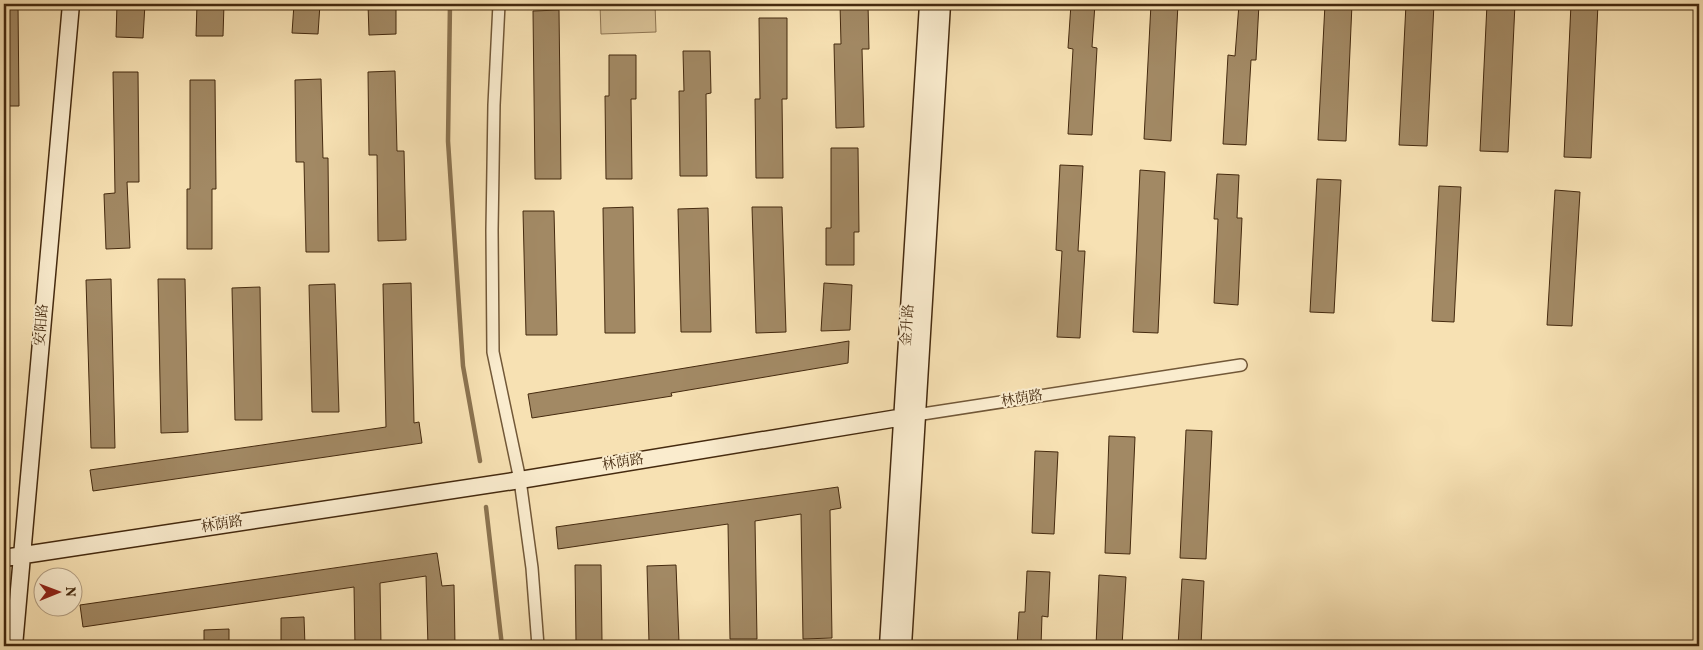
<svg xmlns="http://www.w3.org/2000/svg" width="1703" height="650" viewBox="0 0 1703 650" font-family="Vollkorn,'Noto Serif SC',serif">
  <rect width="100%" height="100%" fill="#f7e1b3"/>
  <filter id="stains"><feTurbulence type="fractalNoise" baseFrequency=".004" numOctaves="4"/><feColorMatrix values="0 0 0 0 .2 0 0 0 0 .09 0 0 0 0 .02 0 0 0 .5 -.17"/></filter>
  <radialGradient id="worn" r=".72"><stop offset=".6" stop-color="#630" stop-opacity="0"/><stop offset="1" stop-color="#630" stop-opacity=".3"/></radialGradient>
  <path fill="#d9c297" stroke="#8f7653" d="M 600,4 L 655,4 L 656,32 L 601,34 Z"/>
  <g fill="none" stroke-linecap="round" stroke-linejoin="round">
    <path stroke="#8b7350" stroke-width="4.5" d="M 450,4 L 448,141 L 463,366 L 480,461
      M 486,507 L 502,646"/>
  </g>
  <path fill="#a28964" stroke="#452a0f" d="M 4,4 L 18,4 L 19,106 L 4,106 Z
    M 117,4 L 145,4 L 143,38 L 116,37 Z
    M 197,4 L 224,4 L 223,36 L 196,36 Z
    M 294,4 L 320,4 L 318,34 L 292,33 Z
    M 368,4 L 396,4 L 396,34 L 369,35 Z
    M 840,4 L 868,4 L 869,49 L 862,49 L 864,127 L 836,128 L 834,44 L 841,44 Z
    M 1071,4 L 1095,4 L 1092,47 L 1097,48 L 1092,135 L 1068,134 L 1073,49 L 1068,48 Z
    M 1151,4 L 1178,4 L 1171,141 L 1144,139 Z
    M 1239,4 L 1259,4 L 1256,60 L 1251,60 L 1246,145 L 1223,144 L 1228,55 L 1235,56 Z
    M 1325,4 L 1352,4 L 1346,141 L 1318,140 Z
    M 1406,4 L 1434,4 L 1427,146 L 1399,145 Z
    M 1487,4 L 1515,4 L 1508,152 L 1480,151 Z
    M 1571,4 L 1598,4 L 1591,158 L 1564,157 Z
    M 559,10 L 561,179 L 535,179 L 533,11 Z
    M 759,18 L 787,18 L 787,99 L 782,99 L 783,178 L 756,178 L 755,99 L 760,99 Z
    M 683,51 L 710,51 L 711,93 L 706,94 L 707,176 L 680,176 L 679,91 L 684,91 Z
    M 609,55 L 636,55 L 636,99 L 631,99 L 632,179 L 606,179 L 605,96 L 609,96 Z
    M 395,71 L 397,151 L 404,151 L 406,240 L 378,241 L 377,155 L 369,155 L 368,72 Z
    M 113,72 L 138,72 L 139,182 L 127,182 L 130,248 L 106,249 L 104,194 L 115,193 Z
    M 321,79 L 323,158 L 328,158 L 329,252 L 306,252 L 304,162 L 296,162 L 295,80 Z
    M 190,80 L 215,80 L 216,189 L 212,189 L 212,249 L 187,249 L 187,189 L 190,189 Z
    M 831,148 L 858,148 L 859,232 L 854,232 L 854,265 L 826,265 L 826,228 L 831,228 Z
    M 1060,165 L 1083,166 L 1078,251 L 1085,251 L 1080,338 L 1057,337 L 1062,251 L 1056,250 Z
    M 1140,170 L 1165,172 L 1158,333 L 1133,332 Z
    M 1217,174 L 1239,175 L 1237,218 L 1242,218 L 1238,305 L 1214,303 L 1218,219 L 1214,219 Z
    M 1317,179 L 1341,180 L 1334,313 L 1310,312 Z
    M 1439,186 L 1461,187 L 1454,322 L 1432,321 Z
    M 1555,190 L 1580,192 L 1572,326 L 1547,325 Z
    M 633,207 L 635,333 L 605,333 L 603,208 Z
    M 752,207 L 782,207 L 786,332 L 756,333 Z
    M 708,208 L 711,332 L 681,332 L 678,209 Z
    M 523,211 L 554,211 L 557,335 L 526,335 Z
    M 111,279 L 115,448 L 91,448 L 86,280 Z
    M 158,279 L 185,279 L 188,432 L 161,433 Z
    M 411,283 L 414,423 L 419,422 L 422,443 L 93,491 L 90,470 L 386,427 L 383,284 Z
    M 824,283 L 852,285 L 850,330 L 821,331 Z
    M 335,284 L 339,412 L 312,412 L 309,285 Z
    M 260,287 L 262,420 L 235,420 L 232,288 Z
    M 849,341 L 848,363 L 671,393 L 672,396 L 532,418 L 528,394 Z
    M 1186,430 L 1212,431 L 1206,559 L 1180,558 Z
    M 1109,436 L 1135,437 L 1130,554 L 1105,553 Z
    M 1035,451 L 1058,452 L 1054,534 L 1032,533 Z
    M 838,487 L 841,508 L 830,510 L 832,638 L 803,639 L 801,514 L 755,521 L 757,639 L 730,639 L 728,524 L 558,549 L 556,527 Z
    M 437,553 L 442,586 L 454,585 L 455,646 L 428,646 L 426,576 L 380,583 L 381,646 L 355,646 L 354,587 L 83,627 L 80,605 Z
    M 575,565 L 601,565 L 602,641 L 576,642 Z
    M 676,565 L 679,642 L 649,643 L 647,566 Z
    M 1027,571 L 1050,572 L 1048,617 L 1042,616 L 1041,646 L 1017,646 L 1019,612 L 1025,612 Z
    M 1099,575 L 1126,577 L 1122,646 L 1096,646 Z
    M 1182,579 L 1204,581 L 1201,646 L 1178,646 Z
    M 304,617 L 305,646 L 281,646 L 281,618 Z
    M 229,629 L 229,646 L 204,646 L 204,630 Z"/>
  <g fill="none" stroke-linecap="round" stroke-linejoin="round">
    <g stroke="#725838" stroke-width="14">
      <path id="street" d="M 499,4 L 494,105 L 492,230 L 493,352 L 520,480 L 532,568 L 538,646
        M 916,415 L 1241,365"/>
    </g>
    <g stroke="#452a0f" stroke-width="19">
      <path id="secondary" d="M 4,558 L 520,480 L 916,415
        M 14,646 L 71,4
        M 888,646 L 928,4
        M 903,646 L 942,4"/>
    </g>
    <use href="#street" stroke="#faecce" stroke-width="11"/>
    <use href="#secondary" stroke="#faecce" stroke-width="16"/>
  </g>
  <g text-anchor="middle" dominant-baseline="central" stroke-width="4" stroke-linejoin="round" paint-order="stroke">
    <g font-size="14" fill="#452a0f" stroke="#faecce">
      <text transform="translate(42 325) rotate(-85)">安阳路</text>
      <text transform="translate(908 325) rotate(-86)">金升路</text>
      <text transform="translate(1022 399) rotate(-9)">林荫路</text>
      <text transform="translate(623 463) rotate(-9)">林荫路</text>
      <text transform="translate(222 525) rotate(-9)">林荫路</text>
    </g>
  </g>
  <rect width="1703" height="650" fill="none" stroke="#f7e1b3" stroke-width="20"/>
  <rect x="5" y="5" width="1693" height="640" fill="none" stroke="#452a0f" stroke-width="2.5"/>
  <rect x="10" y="10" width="1683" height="630" fill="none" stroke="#452a0f"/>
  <g transform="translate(58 592) rotate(89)"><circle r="24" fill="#faecce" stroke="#b29e82"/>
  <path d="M0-4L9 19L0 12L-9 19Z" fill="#8f2418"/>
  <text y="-8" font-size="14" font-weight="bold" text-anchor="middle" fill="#452a0f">N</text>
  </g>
  <rect width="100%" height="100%" filter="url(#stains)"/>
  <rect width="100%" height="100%" fill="url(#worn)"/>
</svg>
